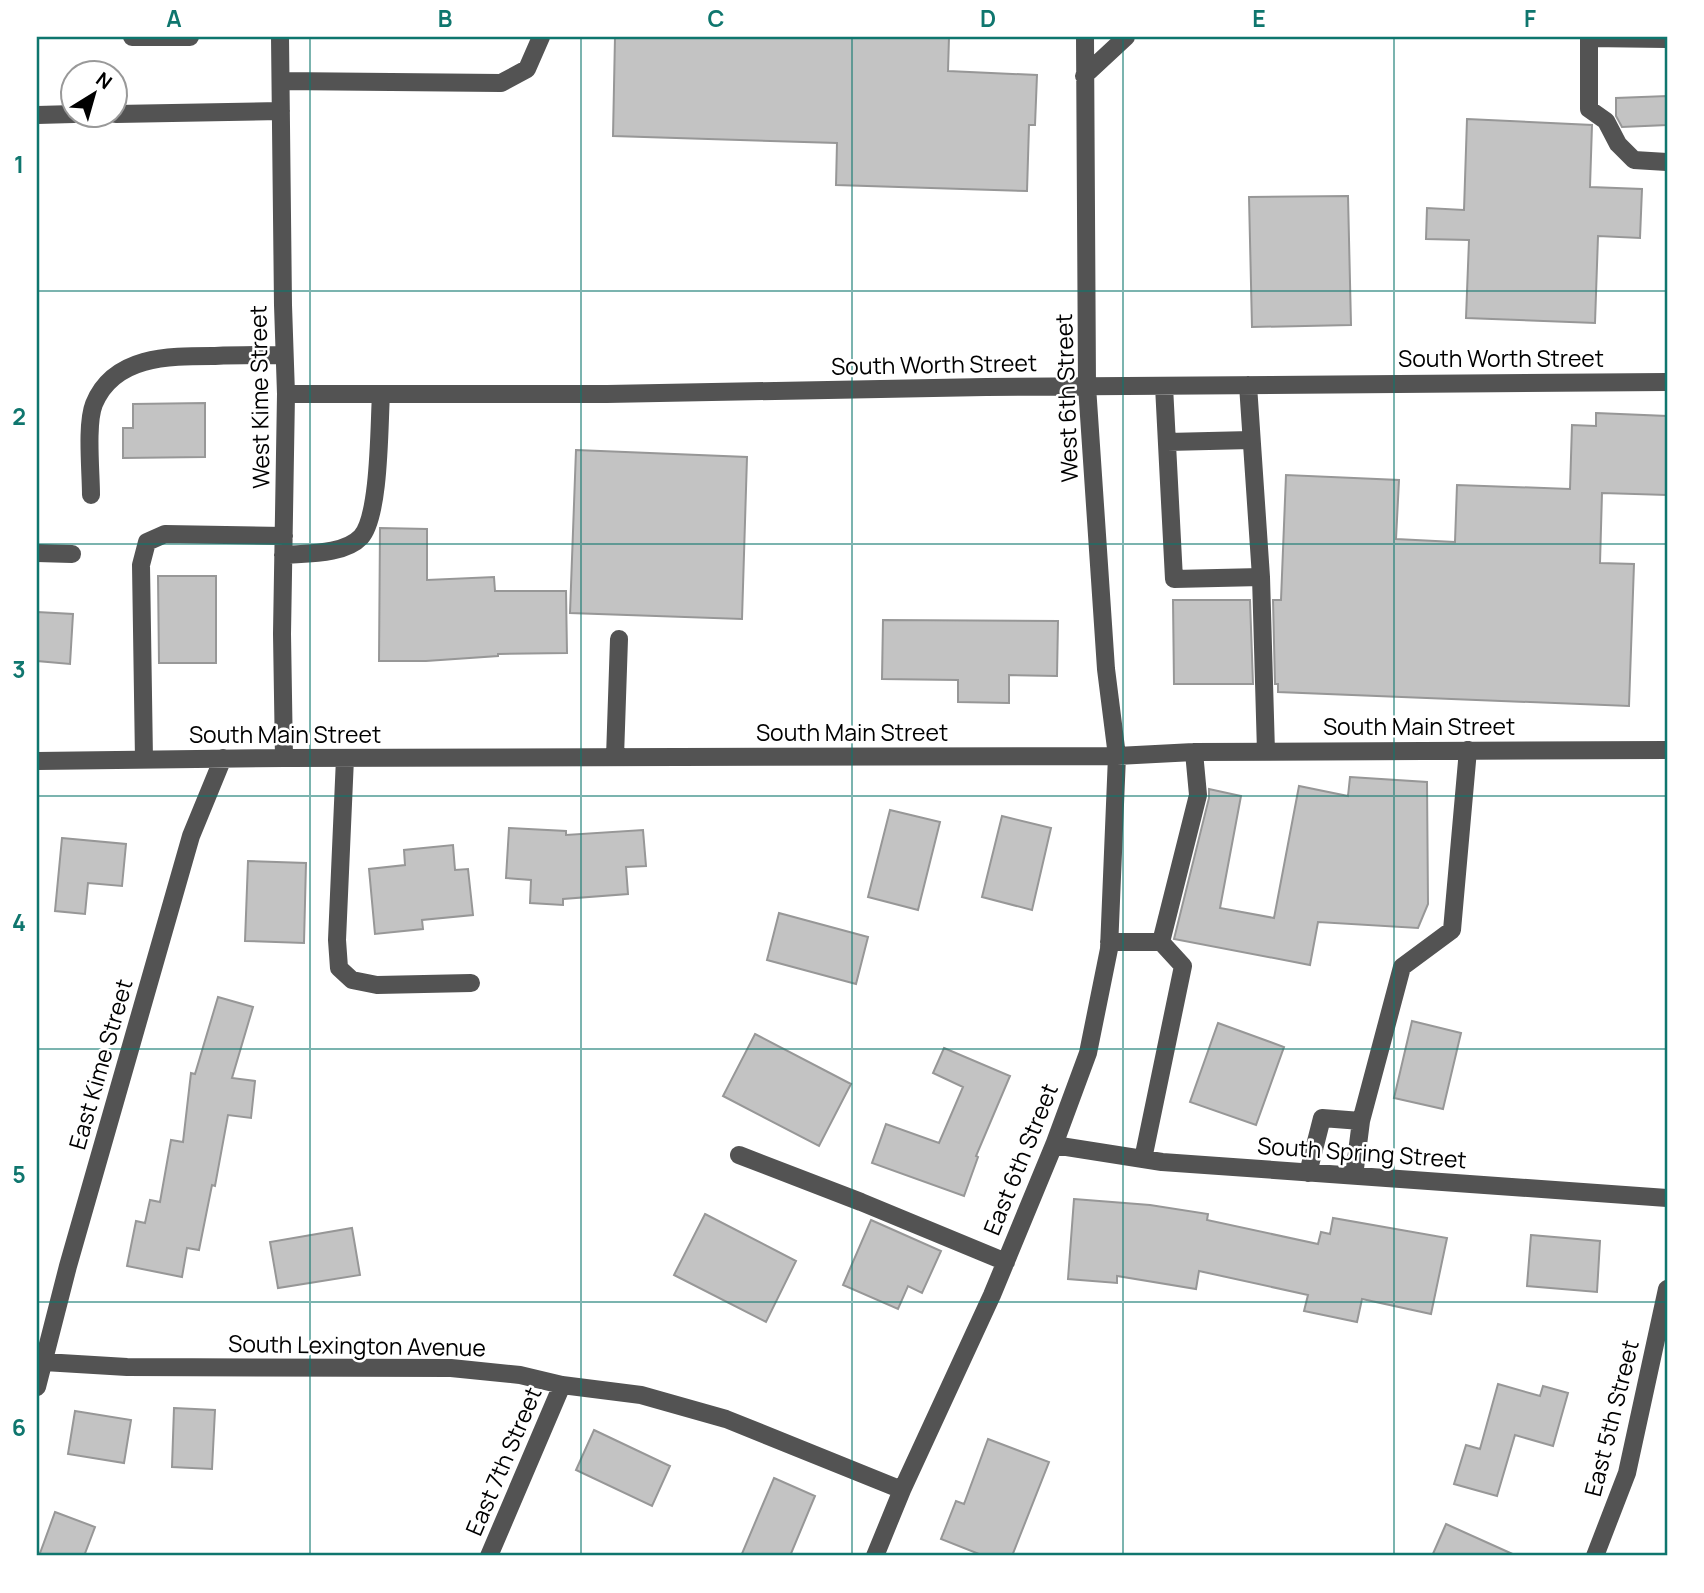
<svg xmlns="http://www.w3.org/2000/svg" width="1704" height="1593" viewBox="0 0 1704 1593" font-family="Manrope,sans-serif">
  <rect width="100%" height="100%" fill="#fff"/>
  <path fill="#c3c3c3" stroke="#979797" stroke-width="2" d="M 615,37 L 949,37 L 948,71 L 1037,75 L 1035,125 L 1029,125 L 1027,191 L 836,185 L 837,143 L 613,136 Z
    M 1667,96 L 1667,125 L 1622,127 L 1616,116 L 1616,98 Z
    M 1467,119 L 1592,125 L 1590,187 L 1642,189 L 1640,238 L 1598,236 L 1595,323 L 1466,318 L 1469,240 L 1426,239 L 1427,208 L 1464,210 Z
    M 1348,196 L 1351,325 L 1252,327 L 1249,197 Z
    M 205,403 L 205,457 L 123,458 L 123,428 L 133,428 L 133,404 Z
    M 1596,413 L 1667,416 L 1667,495 L 1602,493 L 1600,563 L 1634,564 L 1629,706 L 1278,692 L 1278,684 L 1275,684 L 1273,600 L 1281,600 L 1286,475 L 1399,480 L 1396,539 L 1455,542 L 1457,485 L 1570,489 L 1572,425 L 1596,426 Z
    M 576,450 L 747,457 L 742,619 L 570,613 Z
    M 380,528 L 427,529 L 427,580 L 494,577 L 495,591 L 566,591 L 567,653 L 498,654 L 498,656 L 426,661 L 379,661 Z
    M 158,576 L 216,576 L 216,663 L 159,663 Z
    M 1173,600 L 1250,600 L 1253,684 L 1174,684 Z
    M 37,612 L 73,614 L 70,664 L 37,661 Z
    M 883,620 L 1058,621 L 1057,676 L 1009,675 L 1009,703 L 958,702 L 958,680 L 882,679 Z
    M 1350,777 L 1427,782 L 1428,904 L 1418,928 L 1318,922 L 1310,965 L 1174,939 L 1209,798 L 1209,789 L 1241,796 L 1220,908 L 1274,918 L 1299,786 L 1348,796 Z
    M 890,810 L 940,822 L 918,910 L 868,897 Z
    M 1002,816 L 1051,828 L 1032,910 L 982,897 Z
    M 509,828 L 566,831 L 566,835 L 643,830 L 646,866 L 626,867 L 628,894 L 563,899 L 563,905 L 530,903 L 531,880 L 506,878 Z
    M 62,838 L 126,844 L 122,886 L 88,883 L 85,914 L 55,911 Z
    M 453,845 L 455,870 L 468,869 L 473,915 L 422,920 L 423,929 L 375,934 L 369,869 L 405,865 L 404,850 Z
    M 248,861 L 306,863 L 304,943 L 245,941 Z
    M 779,913 L 868,937 L 856,984 L 767,960 Z
    M 218,997 L 253,1007 L 232,1078 L 255,1081 L 251,1118 L 228,1115 L 215,1186 L 212,1185 L 199,1250 L 187,1248 L 182,1277 L 127,1266 L 136,1221 L 145,1223 L 150,1200 L 160,1202 L 171,1140 L 183,1142 L 191,1073 L 195,1074 Z
    M 1412,1021 L 1461,1033 L 1443,1109 L 1394,1098 Z
    M 1218,1023 L 1284,1047 L 1256,1125 L 1190,1102 Z
    M 755,1034 L 851,1084 L 819,1146 L 723,1096 Z
    M 944,1048 L 1010,1076 L 976,1156 L 978,1157 L 964,1196 L 872,1163 L 886,1124 L 939,1143 L 963,1087 L 933,1073 Z
    M 1074,1199 L 1150,1205 L 1208,1214 L 1207,1220 L 1318,1244 L 1321,1232 L 1330,1234 L 1333,1218 L 1447,1238 L 1431,1314 L 1362,1299 L 1357,1322 L 1304,1311 L 1308,1295 L 1199,1271 L 1196,1289 L 1117,1276 L 1117,1283 L 1068,1279 Z
    M 705,1214 L 796,1261 L 766,1322 L 674,1275 Z
    M 871,1220 L 941,1251 L 922,1293 L 908,1286 L 898,1309 L 843,1285 Z
    M 352,1228 L 360,1275 L 278,1288 L 270,1242 Z
    M 1531,1235 L 1600,1241 L 1597,1292 L 1527,1286 Z
    M 1498,1384 L 1540,1396 L 1543,1386 L 1568,1393 L 1553,1446 L 1515,1435 L 1497,1496 L 1454,1484 L 1466,1445 L 1480,1449 Z
    M 174,1408 L 215,1410 L 212,1469 L 172,1467 Z
    M 75,1411 L 131,1420 L 124,1463 L 68,1454 Z
    M 594,1430 L 670,1466 L 652,1506 L 576,1470 Z
    M 988,1439 L 1049,1462 L 1012,1556 L 984,1556 L 941,1539 L 956,1501 L 964,1504 Z
    M 774,1478 L 815,1496 L 790,1556 L 741,1556 Z
    M 55,1512 L 95,1527 L 84,1556 L 39,1556 Z
    M 1446,1524 L 1517,1556 L 1432,1556 Z"/>
  <g fill="none" stroke-linecap="round" stroke-linejoin="round">
    <path stroke="#535353" stroke-width="18" d="M 132,37 L 190,37
      M 280,37 L 283,305 L 286,394 L 282,634 L 284,758
      M 1667,39 L 1589,38 L 1589,109 L 1606,121 L 1618,144 L 1634,160 L 1667,162
      M 1084,76 L 1126,37
      M 281,81 L 501,83 L 527,69 L 541,37
      M 116,114 L 281,111
      M 37,115 L 74,114
      M 1164,386 L 1174,579 L 1261,577 L 1248,385
      M 286,394 L 607,394 L 986,387 L 1667,382
      M 1167,442 L 1251,440
      M 91,495 C 91,472 86,424 94,404 C 114,355 170,356 215,356 C 238,355 261,355 284,355
      M 37,553 L 72,554
      M 283,555 C 306,553 344,555 361,537 C 380,516 379,425 381,394
      M 1261,577 L 1266,752
      M 615,757 L 619,639
      M 345,758 L 337,940 L 339,968 L 352,980 L 377,985 L 471,983
      M 144,760 L 141,565 L 147,542 L 165,534 L 284,536
      M 37,761 L 284,758 L 1117,756 L 1194,752 L 1667,750
      M 1109,942 L 1161,942 L 1198,795 L 1194,752
      M 1054,1145 L 1162,1162 L 1667,1198
      M 739,1155 L 861,1202 L 1006,1262
      M 1143,1159 L 1183,966 L 1161,942
      M 1308,1173 L 1322,1118 L 1361,1121
      M 1354,1176 L 1361,1121 L 1402,967 L 1452,930 L 1468,750
      M 44,1362 L 127,1367 L 451,1368 L 520,1375 L 562,1385 L 641,1395 L 726,1419 L 902,1490
      M 37,1387 L 68,1266 L 191,836 L 223,758
      M 489,1556 L 562,1385
      M 875,1556 L 902,1490 L 992,1295 L 1054,1145 L 1088,1053 L 1109,949 L 1117,756 L 1106,669 L 1087,386 L 1085,37
      M 1595,1556 L 1627,1473 L 1667,1289"/>
  </g>
  <path fill="none" stroke="#0f766e" stroke-width="2" stroke-opacity="0.55" d="M 310,37 L 310,1556M 581,37 L 581,1556M 852,37 L 852,1556M 1123,37 L 1123,1556M 1394,37 L 1394,1556M 37,291 L 1667,291M 37,544 L 1667,544M 37,796 L 1667,796M 37,1049 L 1667,1049M 37,1302 L 1667,1302"/>
  <g text-anchor="middle" dominant-baseline="central" stroke-width="5" stroke-linejoin="round" paint-order="stroke">
    <g font-size="23" fill="#000" stroke="#fff">
      <text x="1501" y="358">South Worth Street</text>
      <text transform="translate(934 364) rotate(-1)">South Worth Street</text>
      <text transform="translate(259 397) rotate(-91)">West Kime Street</text>
      <text transform="translate(1066 398) rotate(-92)">West 6th Street</text>
      <text x="1419" y="726">South Main Street</text>
      <text x="852" y="732">South Main Street</text>
      <text x="285" y="734">South Main Street</text>
      <text transform="translate(100 1064) rotate(-74)">East Kime Street</text>
      <text transform="translate(1362 1152) rotate(4)">South Spring Street</text>
      <text transform="translate(1020 1159) rotate(-68)">East 6th Street</text>
      <text transform="translate(357 1345) rotate(1)">South Lexington Avenue</text>
      <text transform="translate(1611 1418) rotate(-76)">East 5th Street</text>
      <text transform="translate(503 1461) rotate(-67)">East 7th Street</text>
    </g>
  </g>
  <rect width="1704" height="1593" fill="none" stroke="#ffffff" stroke-width="77"/>
  <g transform="translate(94 94) rotate(37)"><circle r="33" fill="#ffffff" stroke="#999999" stroke-width="2"/>
  <path d="M0-5L12 26L0 18L-12 26Z" fill="#000000"/>
  <text y="-10" font-size="19" font-weight="bold" text-anchor="middle" fill="#000000">N</text>
  </g>
  <rect x="38" y="38" width="1628" height="1516" fill="none" stroke="#0f766e" stroke-width="2.5"/>
  <g font-size="23" text-anchor="middle" font-weight="bold" fill="#0f766e">
    <text x="174" y="27">A</text>
    <text x="445" y="27">B</text>
    <text x="716" y="27">C</text>
    <text x="988" y="27">D</text>
    <text x="1259" y="27">E</text>
    <text x="1530" y="27">F</text>
    <text x="19" y="173">1</text>
    <text x="19" y="425">2</text>
    <text x="19" y="678">3</text>
    <text x="19" y="931">4</text>
    <text x="19" y="1183">5</text>
    <text x="19" y="1436">6</text>
  </g>
</svg>
